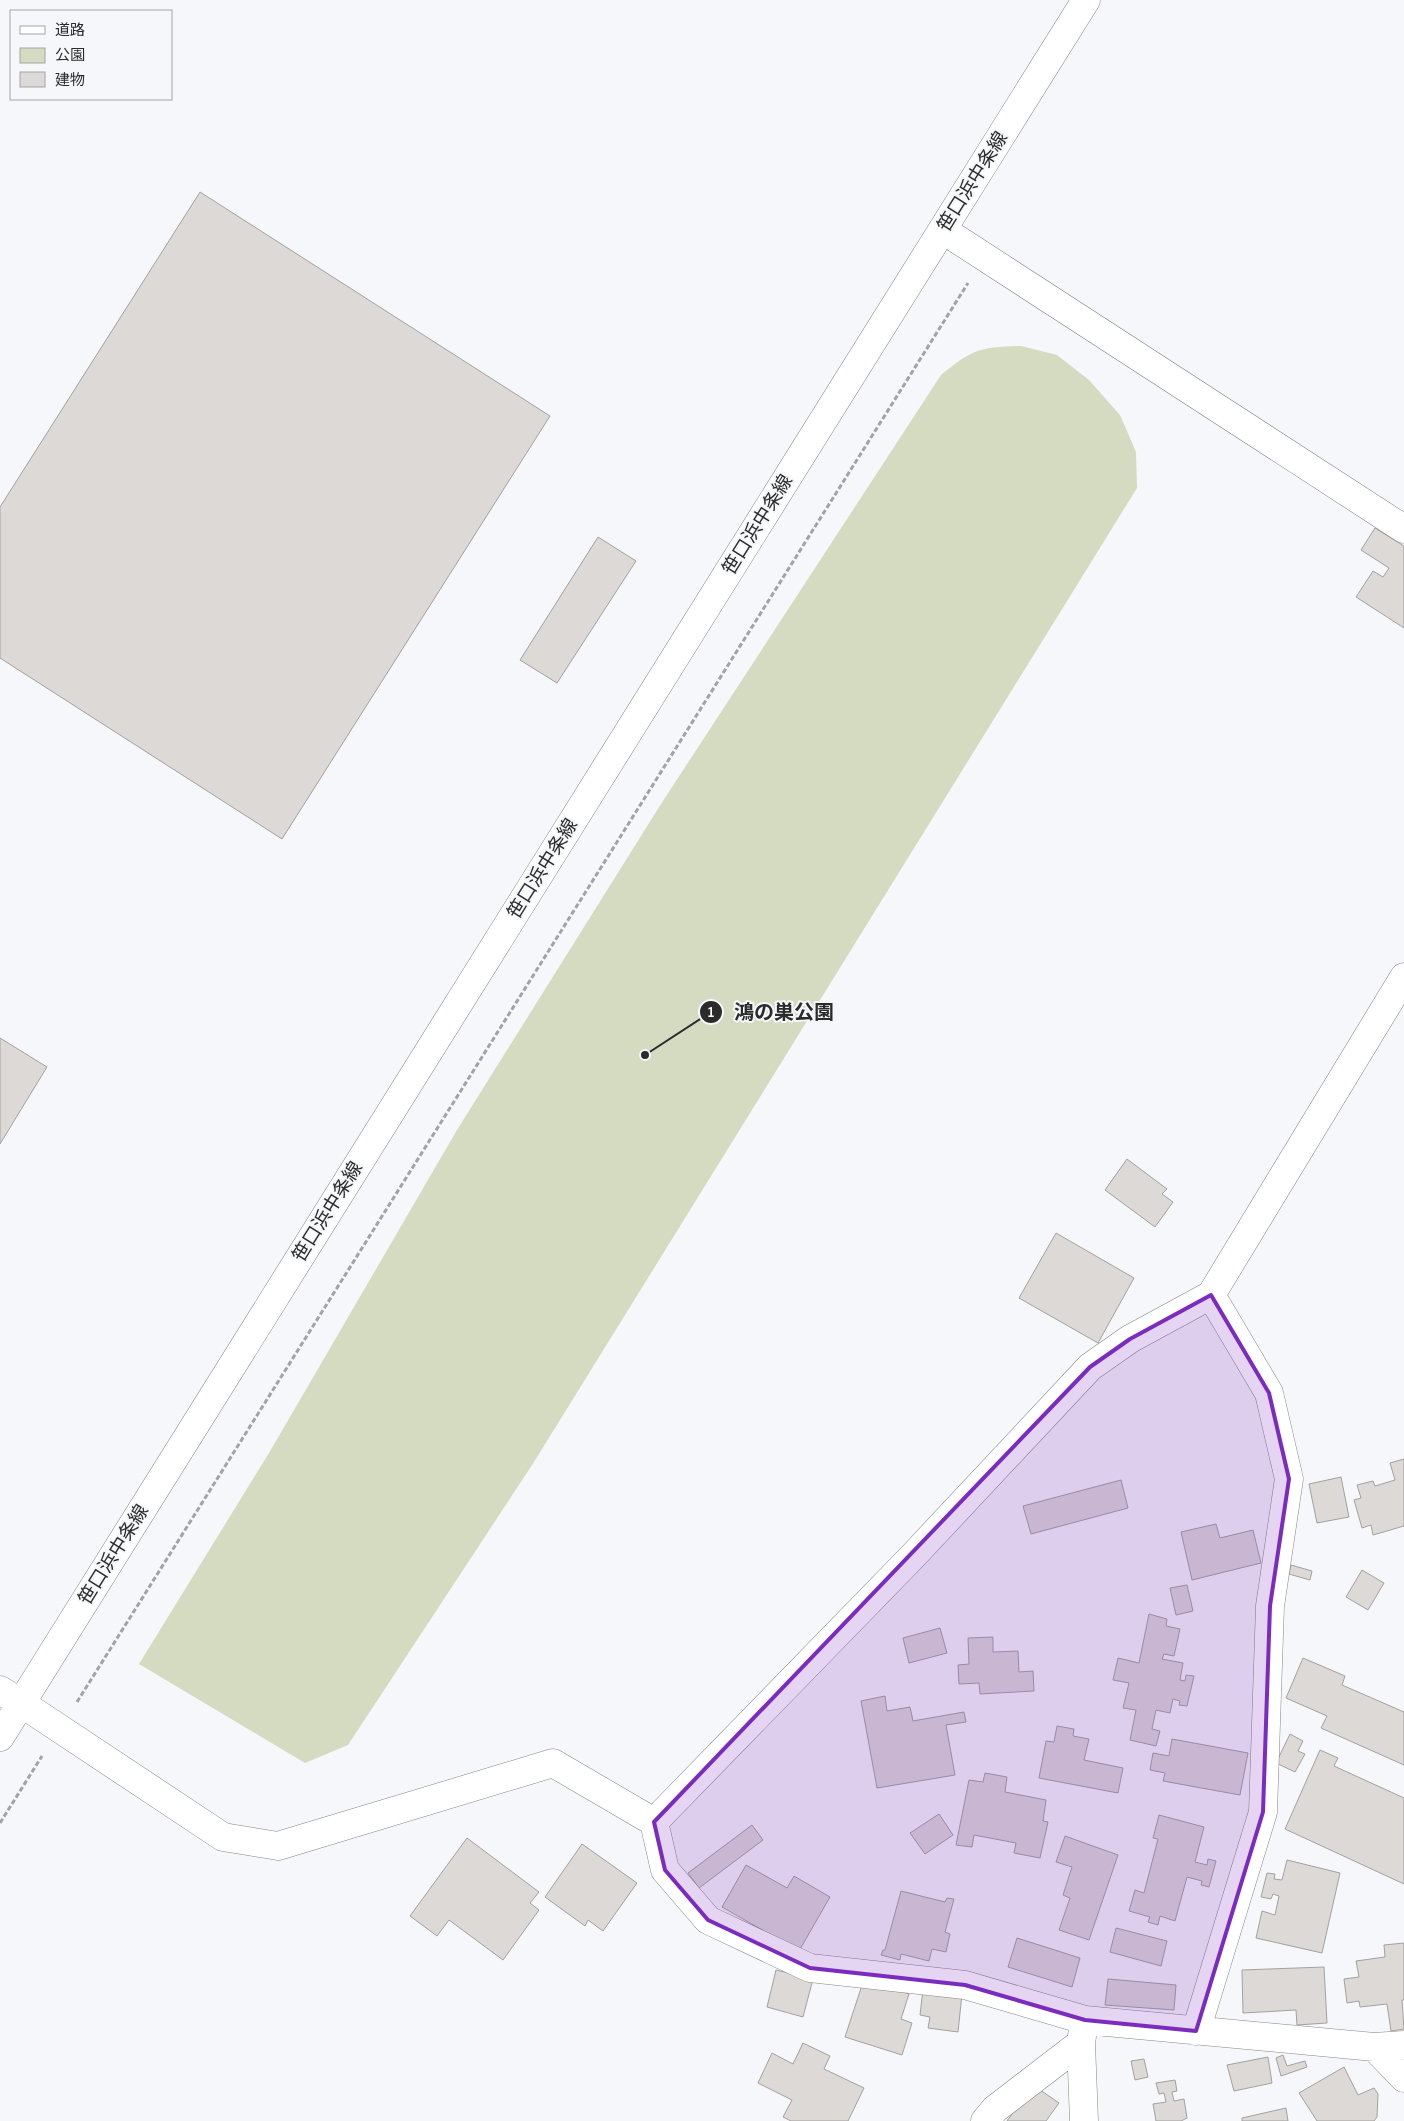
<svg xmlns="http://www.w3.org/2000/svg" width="1404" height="2121" viewBox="0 0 1404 2121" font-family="'Sofia Sans Condensed','Noto Sans JP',sans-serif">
  <rect width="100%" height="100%" fill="#f6f7fa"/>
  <path fill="#d4dbc0" d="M 1021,346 L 1057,355 L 1089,380 L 1120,415 L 1136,452 L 1137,488 L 534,1462 L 348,1745 L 305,1763 L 139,1664 L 269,1453 L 457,1130 L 661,804 L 941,375 C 973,349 980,347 1021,346 Z"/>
  <path fill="#dcd9d7" stroke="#a3a19f" d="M 200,192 L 550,416 L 282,839 L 0,658 L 0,507 Z
    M 1375,528 L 1404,546 L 1404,628 L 1356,597 L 1373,571 L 1383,577 L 1389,568 L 1361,550 Z
    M 598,537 L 636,561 L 557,683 L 520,660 Z
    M 0,1038 L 47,1067 L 0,1144 Z
    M 1127,1159 L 1167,1189 L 1162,1194 L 1173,1202 L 1155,1227 L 1105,1190 Z
    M 1056,1233 L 1134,1278 L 1098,1343 L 1019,1298 Z
    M 1404,1459 L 1404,1526 L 1373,1535 L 1371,1525 L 1362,1528 L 1354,1500 L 1361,1498 L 1357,1485 L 1373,1481 L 1375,1486 L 1395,1480 L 1390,1463 Z
    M 1341,1477 L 1349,1517 L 1317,1523 L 1309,1484 Z
    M 1121,1480 L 1128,1508 L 1031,1534 L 1023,1506 Z
    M 1216,1524 L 1220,1538 L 1253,1530 L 1261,1563 L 1192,1580 L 1181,1532 Z
    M 1291,1565 L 1312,1571 L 1310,1580 L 1289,1574 Z
    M 1362,1570 L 1384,1583 L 1368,1610 L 1346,1597 Z
    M 1187,1585 L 1193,1611 L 1176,1615 L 1170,1588 Z
    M 1149,1614 L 1167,1619 L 1166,1626 L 1180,1629 L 1174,1656 L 1164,1654 L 1162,1659 L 1183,1663 L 1180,1680 L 1185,1681 L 1186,1675 L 1194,1676 L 1187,1706 L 1179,1705 L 1180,1701 L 1173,1699 L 1170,1713 L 1156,1710 L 1152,1729 L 1160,1731 L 1156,1746 L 1130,1740 L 1136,1710 L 1123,1708 L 1129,1683 L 1113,1680 L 1118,1658 L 1139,1663 Z
    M 940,1628 L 947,1653 L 909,1663 L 903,1638 Z
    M 993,1637 L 993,1652 L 1018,1651 L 1019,1672 L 1033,1671 L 1034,1691 L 980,1694 L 979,1683 L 959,1684 L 958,1665 L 969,1664 L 968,1638 Z
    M 1303,1658 L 1345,1676 L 1342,1685 L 1404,1712 L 1404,1765 L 1321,1728 L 1327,1716 L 1286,1698 Z
    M 885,1696 L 887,1711 L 910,1707 L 913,1721 L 964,1712 L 966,1722 L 946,1725 L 955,1775 L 877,1788 L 861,1701 Z
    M 1057,1726 L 1074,1729 L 1073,1736 L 1089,1739 L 1084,1760 L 1123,1768 L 1118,1793 L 1039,1778 L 1046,1741 L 1054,1742 Z
    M 1290,1734 L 1303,1741 L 1298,1751 L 1305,1754 L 1295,1772 L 1276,1763 Z
    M 1172,1739 L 1248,1753 L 1240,1795 L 1163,1781 L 1165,1773 L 1150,1770 L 1153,1753 L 1169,1756 Z
    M 1320,1750 L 1338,1758 L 1334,1766 L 1404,1798 L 1404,1884 L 1285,1829 Z
    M 985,1773 L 1007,1777 L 1005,1792 L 1046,1800 L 1043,1821 L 1048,1822 L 1040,1858 L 1014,1853 L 1016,1843 L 974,1835 L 972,1847 L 956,1845 L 969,1780 L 983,1782 Z
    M 939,1814 L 953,1835 L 925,1854 L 910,1833 Z
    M 1159,1815 L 1204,1827 L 1195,1862 L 1207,1865 L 1208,1859 L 1216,1861 L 1209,1887 L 1201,1885 L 1202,1881 L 1187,1877 L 1175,1921 L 1160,1916 L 1158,1925 L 1148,1922 L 1150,1917 L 1129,1911 L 1135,1890 L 1144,1893 L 1158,1839 L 1153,1838 Z
    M 752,1825 L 763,1840 L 699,1888 L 688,1873 Z
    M 1065,1836 L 1118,1855 L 1089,1940 L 1059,1930 L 1070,1898 L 1063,1895 L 1072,1867 L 1056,1862 Z
    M 467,1838 L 539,1892 L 530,1903 L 539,1910 L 503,1960 L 449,1920 L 437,1936 L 410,1916 Z
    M 582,1844 L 637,1883 L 603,1931 L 588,1920 L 585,1926 L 545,1897 Z
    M 1287,1860 L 1340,1873 L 1322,1953 L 1256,1938 L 1262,1911 L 1275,1915 L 1279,1896 L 1273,1894 L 1271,1899 L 1261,1897 L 1267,1873 L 1275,1874 L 1274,1879 L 1282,1880 Z
    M 746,1865 L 787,1888 L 794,1876 L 830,1897 L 799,1951 L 722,1907 Z
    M 901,1891 L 945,1902 L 947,1898 L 954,1899 L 945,1932 L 950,1934 L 946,1952 L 932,1949 L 929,1961 L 901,1954 L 900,1960 L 881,1955 L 883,1950 L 885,1950 Z
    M 1116,1928 L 1167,1941 L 1161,1966 L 1110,1952 Z
    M 1017,1938 L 1080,1958 L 1072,1987 L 1008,1967 Z
    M 1404,1943 L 1404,2000 L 1402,2000 L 1404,2029 L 1391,2031 L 1387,2004 L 1360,2007 L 1359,2001 L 1347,2003 L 1344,1979 L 1359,1977 L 1356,1961 L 1385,1957 L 1384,1945 Z
    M 1324,1967 L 1327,2023 L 1297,2025 L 1296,2010 L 1243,2013 L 1242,1970 Z
    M 776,1970 L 813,1979 L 803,2017 L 767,2007 Z
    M 864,1979 L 909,1994 L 901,2019 L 912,2023 L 902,2055 L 845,2037 Z
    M 1108,1979 L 1176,1985 L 1174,2010 L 1105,2005 Z
    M 923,1989 L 962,1994 L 958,2032 L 928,2028 L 930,2017 L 920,2015 Z
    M 803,2043 L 830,2056 L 824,2069 L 864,2088 L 848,2121 L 791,2121 L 783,2117 L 792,2100 L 758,2083 L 772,2053 L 793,2064 Z
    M 1283,2055 L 1287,2066 L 1305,2061 L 1307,2067 L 1281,2076 L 1276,2058 Z
    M 1268,2057 L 1272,2083 L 1234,2091 L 1227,2065 Z
    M 1144,2059 L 1148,2077 L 1135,2080 L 1131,2061 Z
    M 1344,2067 L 1358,2095 L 1374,2088 L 1378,2094 L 1377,2117 L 1374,2121 L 1317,2121 L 1299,2093 Z
    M 1175,2080 L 1177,2091 L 1172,2092 L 1174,2101 L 1184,2099 L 1187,2118 L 1181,2121 L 1156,2121 L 1153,2104 L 1166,2102 L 1164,2093 L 1159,2094 L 1156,2083 Z
    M 1033,2085 L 1059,2103 L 1046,2121 L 1007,2121 Z
    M 1286,2108 L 1288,2121 L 1242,2121 L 1242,2118 Z"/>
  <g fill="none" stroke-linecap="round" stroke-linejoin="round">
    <g stroke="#858688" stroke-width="29">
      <path id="minor" d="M 943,230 L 1404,529
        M 21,1703 L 223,1837 L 278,1846 L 553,1763 L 654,1822 L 665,1870 L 708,1920 L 810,1968 L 965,1985 L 1085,2020 L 1374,2047 L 1404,2045
        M 654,1822 L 913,1556 L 1090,1367 L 1130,1339 L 1211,1295 L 1404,977
        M 1083,2029 L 1081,2043 L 1084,2121
        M 1196,2031 L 1263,1812 L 1270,1606 L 1289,1479 L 1269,1393 L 1211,1295
        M 1374,2047 L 1404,2078
        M 985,2121 L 995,2109 L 1081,2043"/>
    </g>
    <g stroke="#858688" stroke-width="29">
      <path id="tertiary" d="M 0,1690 L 21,1703"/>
    </g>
    <g stroke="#858688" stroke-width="29">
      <path id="secondary" d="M 0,1737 L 1086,0"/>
    </g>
    <path stroke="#a2a3a5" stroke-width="3" stroke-dasharray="5 2.5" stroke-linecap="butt" d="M 77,1702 L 968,283
      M 0,1823 L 42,1756"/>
    <use href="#minor" stroke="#fff" stroke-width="28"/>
    <use href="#tertiary" stroke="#fff" stroke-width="28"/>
    <use href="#secondary" stroke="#fff" stroke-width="28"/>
  </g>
  <path fill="#7b2cbf" fill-opacity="0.2" stroke="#7b2cbf" stroke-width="4" stroke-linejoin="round" d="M 1211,1295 L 1269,1393 L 1289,1479 L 1270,1606 L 1263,1812 L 1196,2031 L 1085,2020 L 965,1985 L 810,1968 L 708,1920 L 665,1870 L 654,1822 L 1090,1367 L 1130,1339 Z"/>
  <g text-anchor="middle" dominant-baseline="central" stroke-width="4" stroke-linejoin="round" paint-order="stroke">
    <g font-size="19" fill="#2b2b2c" stroke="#f6f7fa">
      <text transform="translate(973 182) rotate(-58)">笹口浜中条線</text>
      <text transform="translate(758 525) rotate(-58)">笹口浜中条線</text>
      <text transform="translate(543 869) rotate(-58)">笹口浜中条線</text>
      <text transform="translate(328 1212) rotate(-58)">笹口浜中条線</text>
      <text transform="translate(114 1555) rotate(-58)">笹口浜中条線</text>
    </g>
  </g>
  <path fill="none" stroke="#2b2b2c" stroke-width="2" d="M645 1055L711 1012"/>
  <g fill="#2b2b2c" stroke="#f6f7fa" stroke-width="2">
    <circle cx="645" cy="1055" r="5"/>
    <circle cx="711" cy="1012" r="12"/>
  </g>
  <g font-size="15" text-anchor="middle" font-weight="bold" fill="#fff">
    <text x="711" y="1017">1</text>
  </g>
  <g font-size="20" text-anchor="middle" font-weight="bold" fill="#2b2b2c" stroke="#f6f7fa" stroke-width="4" stroke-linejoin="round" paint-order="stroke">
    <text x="784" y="1019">鴻の巣公園</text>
  </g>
  <rect x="10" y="10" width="162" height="90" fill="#f6f7fa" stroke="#a5a5a8"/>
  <rect x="20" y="26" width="25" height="8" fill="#ffffff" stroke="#a5a5a8"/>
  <text x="55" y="35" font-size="15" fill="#2b2b2c">道路</text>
  <rect x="20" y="48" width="25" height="15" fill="#d4dbc0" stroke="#a5a5a8"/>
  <text x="55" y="60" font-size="15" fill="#2b2b2c">公園</text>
  <rect x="20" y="72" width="25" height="15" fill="#dcd9d7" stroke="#a5a5a8"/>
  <text x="55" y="85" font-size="15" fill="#2b2b2c">建物</text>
</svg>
